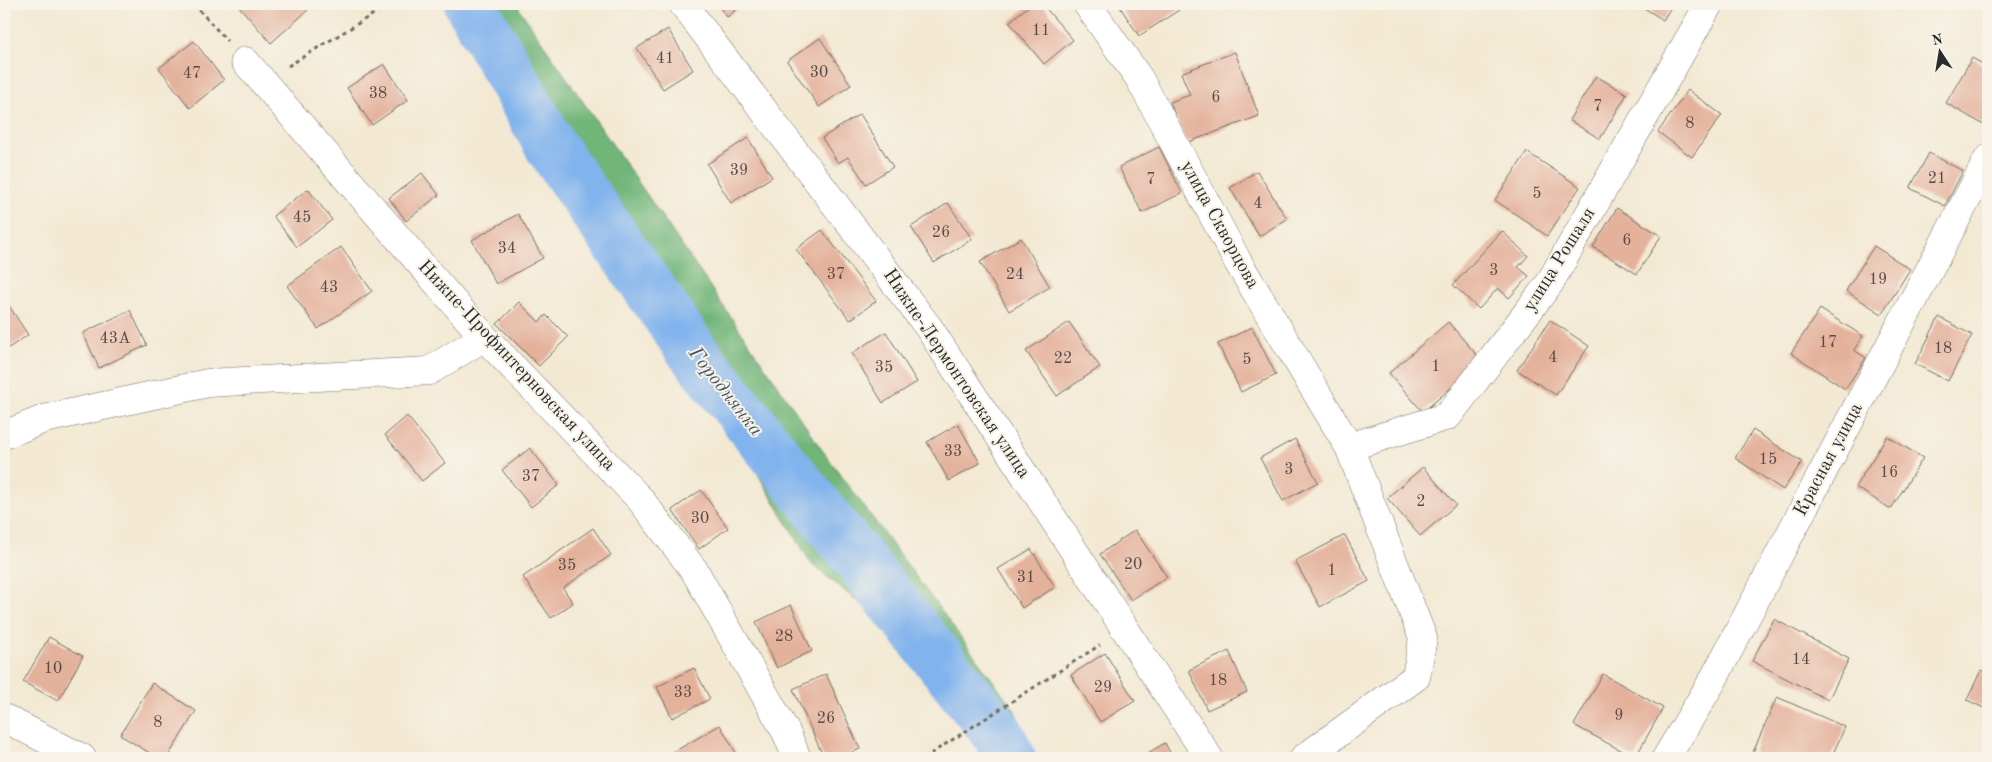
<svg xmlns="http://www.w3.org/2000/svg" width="1992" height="762" viewBox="0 0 1992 762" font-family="'Old Standard TT',serif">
  <rect width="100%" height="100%" fill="#f7f3e8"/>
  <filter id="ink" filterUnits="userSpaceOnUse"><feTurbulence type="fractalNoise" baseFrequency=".02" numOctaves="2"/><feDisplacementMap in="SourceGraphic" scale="10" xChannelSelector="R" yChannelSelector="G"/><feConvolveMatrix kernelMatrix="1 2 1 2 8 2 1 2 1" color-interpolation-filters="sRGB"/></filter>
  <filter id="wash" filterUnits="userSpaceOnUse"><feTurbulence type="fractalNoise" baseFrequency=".0096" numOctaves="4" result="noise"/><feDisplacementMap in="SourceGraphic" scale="20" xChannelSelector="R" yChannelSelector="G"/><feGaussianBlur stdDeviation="1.12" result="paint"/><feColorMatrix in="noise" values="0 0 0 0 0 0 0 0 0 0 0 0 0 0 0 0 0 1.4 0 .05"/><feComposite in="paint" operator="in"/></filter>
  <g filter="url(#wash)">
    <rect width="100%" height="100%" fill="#f3e9d3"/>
    <path fill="#71b579" stroke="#4e7052" d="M 448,4 L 516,4 L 820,447 L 1014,709 L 1036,758 L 986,758 L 918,650 L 812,565 L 734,434 Z"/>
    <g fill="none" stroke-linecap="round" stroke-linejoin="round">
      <path stroke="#81b3ed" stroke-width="52" d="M 470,4 L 551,147 L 693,352 L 997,732 L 1010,758"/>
    </g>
    <g id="blocks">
      <path fill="#e4b19b" d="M 237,4 L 305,4 L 309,9 L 271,43 Z
        M 717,4 L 744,4 L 727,17 Z
        M 1031,4 L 1042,4 L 1073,40 L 1044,64 L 1009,22 Z
        M 1118,4 L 1175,4 L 1179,10 L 1139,36 Z
        M 1638,4 L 1673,4 L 1663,20 Z
        M 668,29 L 693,70 L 663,89 L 637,48 Z
        M 820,38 L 851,85 L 819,107 L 787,61 Z
        M 194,41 L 224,80 L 190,108 L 159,68 Z
        M 1235,52 L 1259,116 L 1186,143 L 1170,102 L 1190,95 L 1181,73 Z
        M 1972,58 L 1988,67 L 1988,118 L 1984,125 L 1946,103 Z
        M 384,64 L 408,100 L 372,125 L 347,88 Z
        M 1596,76 L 1627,94 L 1600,139 L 1569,120 Z
        M 1688,90 L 1722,115 L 1692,157 L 1658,132 Z
        M 860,114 L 893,167 L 866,184 L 848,157 L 838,163 L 822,138 Z
        M 748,138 L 772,177 L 731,203 L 707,164 Z
        M 1159,147 L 1182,193 L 1142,213 L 1119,167 Z
        M 1527,152 L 1580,187 L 1547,236 L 1495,200 Z
        M 1929,153 L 1963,171 L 1945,206 L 1910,188 Z
        M 1257,171 L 1287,219 L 1259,236 L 1230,188 Z
        M 422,173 L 439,195 L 406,221 L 389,198 Z
        M 308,189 L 332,220 L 297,247 L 273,216 Z
        M 948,203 L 972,239 L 934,263 L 911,227 Z
        M 1617,208 L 1661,236 L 1637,274 L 1593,247 Z
        M 518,214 L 543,258 L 496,284 L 472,240 Z
        M 1988,220 L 1988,232 L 1983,230 Z
        M 822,230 L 876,301 L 850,320 L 796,249 Z
        M 1502,231 L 1528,256 L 1518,267 L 1529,276 L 1509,298 L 1498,288 L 1479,309 L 1453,285 Z
        M 1021,238 L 1050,287 L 1009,311 L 980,262 Z
        M 1874,246 L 1910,269 L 1882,314 L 1846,291 Z
        M 341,247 L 372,291 L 318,329 L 287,286 Z
        M 519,302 L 539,322 L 546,315 L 568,337 L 539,366 L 497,324 Z
        M 8,304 L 28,335 L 4,351 L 4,307 Z
        M 1820,309 L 1863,336 L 1854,350 L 1866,358 L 1845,389 L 1791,353 Z
        M 130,310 L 147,345 L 99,368 L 83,333 Z
        M 1939,317 L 1972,335 L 1948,381 L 1915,364 Z
        M 1550,320 L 1589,346 L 1556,395 L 1517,370 Z
        M 1069,322 L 1100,367 L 1057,396 L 1026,351 Z
        M 1448,322 L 1482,361 L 1423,412 L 1389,373 Z
        M 1252,327 L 1276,375 L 1241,392 L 1218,344 Z
        M 886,332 L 917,382 L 883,403 L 852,353 Z
        M 407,416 L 445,463 L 422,481 L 385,435 Z
        M 958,424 L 980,463 L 949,481 L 927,442 Z
        M 1753,430 L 1802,462 L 1783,490 L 1735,458 Z
        M 1887,436 L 1923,458 L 1891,509 L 1855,487 Z
        M 1295,439 L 1318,482 L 1283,501 L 1260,458 Z
        M 530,448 L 559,485 L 531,507 L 502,470 Z
        M 1423,467 L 1456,505 L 1420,536 L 1387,498 Z
        M 701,490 L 728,528 L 699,549 L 672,510 Z
        M 593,528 L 611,555 L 563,588 L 573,603 L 551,618 L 523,577 Z
        M 1135,530 L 1167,577 L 1131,600 L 1100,554 Z
        M 1345,535 L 1369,581 L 1320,607 L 1295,561 Z
        M 1031,549 L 1055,587 L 1022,608 L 998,569 Z
        M 791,605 L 812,651 L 777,668 L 756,622 Z
        M 1774,619 L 1849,659 L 1828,700 L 1752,661 Z
        M 49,637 L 83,656 L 58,701 L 23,682 Z
        M 1229,651 L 1247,692 L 1207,710 L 1189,670 Z
        M 1105,653 L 1135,701 L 1100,722 L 1071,675 Z
        M 694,668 L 710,699 L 672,718 L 657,687 Z
        M 1981,670 L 1988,673 L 1988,710 L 1967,700 Z
        M 826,674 L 860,749 L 838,758 L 824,758 L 793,689 Z
        M 1603,674 L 1663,708 L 1635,758 L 1574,725 Z
        M 152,683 L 196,711 L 167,758 L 158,758 L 120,735 Z
        M 1777,697 L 1845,727 L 1831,758 L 1767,758 L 1753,752 Z
        M 720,725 L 739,758 L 675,758 L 672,753 Z
        M 1165,743 L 1173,758 L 1139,758 Z"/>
    </g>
  </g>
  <g filter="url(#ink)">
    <use href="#blocks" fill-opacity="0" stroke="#716e66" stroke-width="1"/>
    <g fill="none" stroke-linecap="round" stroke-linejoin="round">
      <g stroke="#716e66" stroke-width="29">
        <path id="minor" d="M 683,4 L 929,328 L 1209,758
          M 1087,4 L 1139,78 L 1238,262 L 1349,447 L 1423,638 L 1416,677 L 1304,758
          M 245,61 L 484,337 L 640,499 L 694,570 L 786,732 L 797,758
          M 4,435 L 44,419 L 208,383 L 429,371 L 484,337
          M 1349,447 L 1448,416 L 1549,284 L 1709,4
          M 4,718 L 82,758
          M 1666,758 L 1713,680 L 1988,159"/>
      </g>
      <path stroke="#716e66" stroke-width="3" stroke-dasharray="4 4" stroke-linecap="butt" d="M 194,4 L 227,41
        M 288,66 L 390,4
        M 924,758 L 1100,645"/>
      <use href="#minor" stroke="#fff" stroke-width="28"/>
    </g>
  </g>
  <g text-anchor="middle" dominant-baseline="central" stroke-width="4" stroke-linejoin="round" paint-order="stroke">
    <g font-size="16" fill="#594c47">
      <text x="1041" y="31">11</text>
      <text x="665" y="59">41</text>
      <text x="819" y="73">30</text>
      <text x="192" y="74">47</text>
      <text x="378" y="94">38</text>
      <text x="1216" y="98">6</text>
      <text x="1598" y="107">7</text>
      <text x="1690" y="124">8</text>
      <text x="739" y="171">39</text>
      <text x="1937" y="179">21</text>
      <text x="1151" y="180">7</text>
      <text x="1537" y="194">5</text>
      <text x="1258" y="204">4</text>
      <text x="302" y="218">45</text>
      <text x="941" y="233">26</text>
      <text x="1627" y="241">6</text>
      <text x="507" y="249">34</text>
      <text x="1494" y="271">3</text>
      <text x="836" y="275">37</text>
      <text x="1015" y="275">24</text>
      <text x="1878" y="280">19</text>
      <text x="329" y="288">43</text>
      <text x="115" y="339">43А</text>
      <text x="1828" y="343">17</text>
      <text x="1943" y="349">18</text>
      <text x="1553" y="358">4</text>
      <text x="1063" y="359">22</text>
      <text x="1247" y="360">5</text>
      <text x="1436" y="367">1</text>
      <text x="884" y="368">35</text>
      <text x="953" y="452">33</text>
      <text x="1768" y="460">15</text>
      <text x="1289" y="470">3</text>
      <text x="1889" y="473">16</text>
      <text x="531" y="477">37</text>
      <text x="1421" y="502">2</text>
      <text x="700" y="519">30</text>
      <text x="1133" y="565">20</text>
      <text x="567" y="566">35</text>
      <text x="1332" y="571">1</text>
      <text x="1026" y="578">31</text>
      <text x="784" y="637">28</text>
      <text x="1801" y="660">14</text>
      <text x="53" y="669">10</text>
      <text x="1218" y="681">18</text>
      <text x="1103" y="688">29</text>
      <text x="683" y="693">33</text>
      <text x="1619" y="716">9</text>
      <text x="826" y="719">26</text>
      <text x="158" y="723">8</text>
    </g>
    <g font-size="19" fill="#2b2b2b" stroke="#f7f3e8">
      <text transform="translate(1219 225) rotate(61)">улица Скворцова</text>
      <text transform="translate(1560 260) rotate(-58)">улица Рошаля</text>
      <text transform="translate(516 366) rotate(47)">Нижне-Профинтерновская улица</text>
      <text transform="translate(956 374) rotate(56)">Нижне-Лермонтовская улица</text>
      <text transform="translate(1829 460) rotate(-62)">Красная улица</text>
    </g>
    <g font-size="20" font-style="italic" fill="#455465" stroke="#f7f3e8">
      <text transform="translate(725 392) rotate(52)">Городнянка</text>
    </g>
  </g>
  <rect width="1992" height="762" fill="none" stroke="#f7f3e8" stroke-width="20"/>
  <g transform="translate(1940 52) rotate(348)" stroke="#f7f3e8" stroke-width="4" paint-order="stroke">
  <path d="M0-4L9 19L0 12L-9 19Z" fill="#2b2b2b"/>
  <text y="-8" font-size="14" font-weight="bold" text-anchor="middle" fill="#2b2b2b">N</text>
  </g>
</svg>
